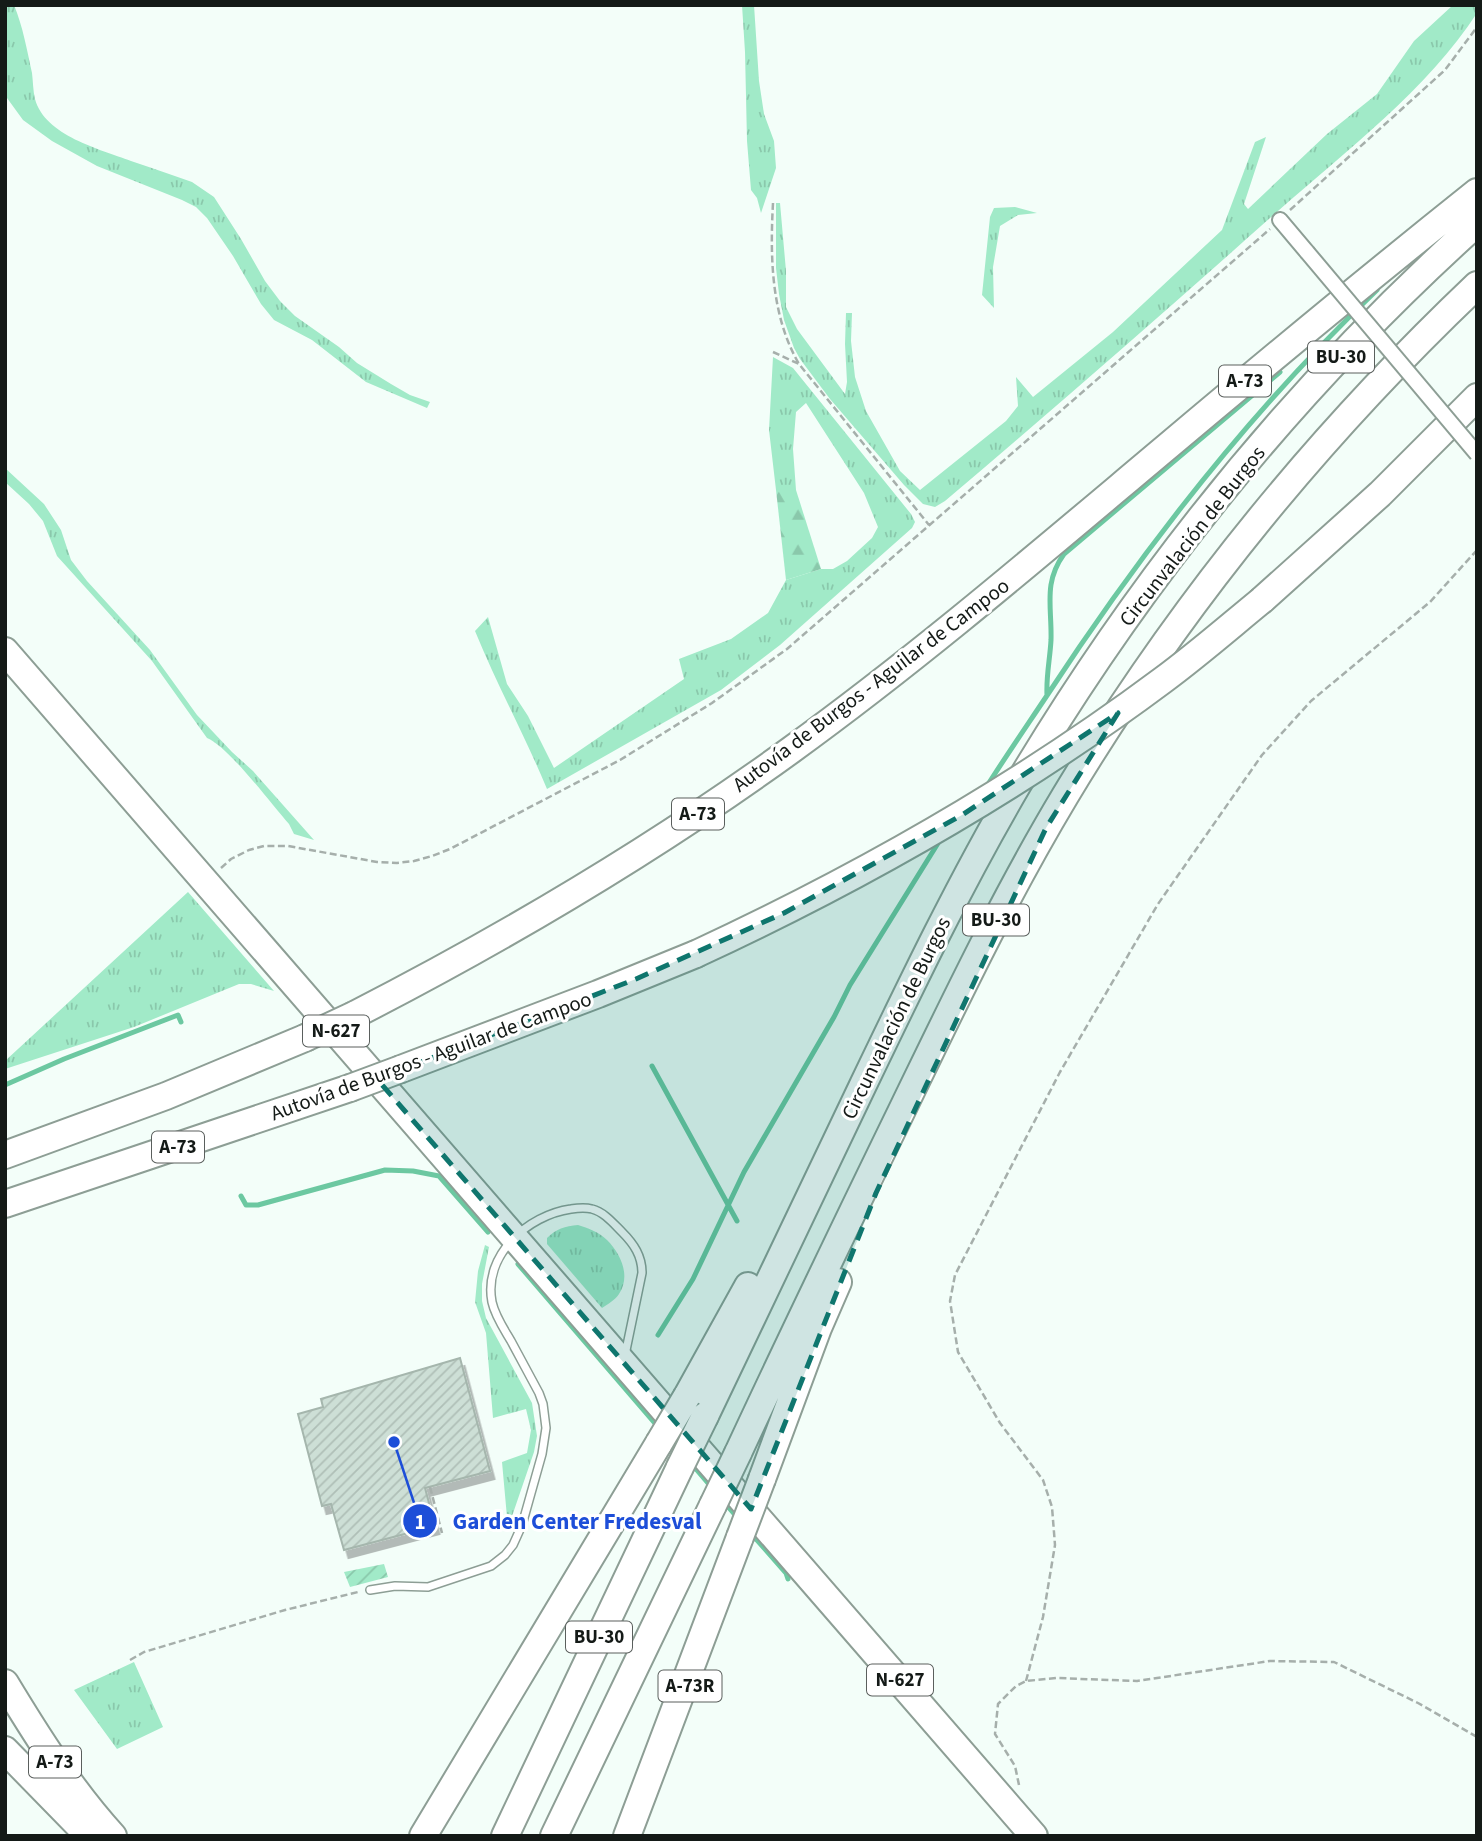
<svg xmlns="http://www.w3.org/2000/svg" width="1482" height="1841" viewBox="0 0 1482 1841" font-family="'Source Sans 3',sans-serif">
  <defs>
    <pattern id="grass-tufts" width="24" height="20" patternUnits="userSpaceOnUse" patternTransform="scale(1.75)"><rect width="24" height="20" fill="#a1eac8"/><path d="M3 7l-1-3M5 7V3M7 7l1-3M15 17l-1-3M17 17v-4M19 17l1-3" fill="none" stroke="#8ac8ab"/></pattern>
    <pattern id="forest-firs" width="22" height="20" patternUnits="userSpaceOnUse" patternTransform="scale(1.75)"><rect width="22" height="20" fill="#a1eac8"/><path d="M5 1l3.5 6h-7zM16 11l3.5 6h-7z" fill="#8ac8ab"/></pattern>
    <pattern id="garden-furrows" width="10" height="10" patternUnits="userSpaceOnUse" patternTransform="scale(1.75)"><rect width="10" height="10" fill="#a1eac8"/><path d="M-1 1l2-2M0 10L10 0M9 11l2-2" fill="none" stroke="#8ac8ab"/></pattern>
    <pattern id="building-hatch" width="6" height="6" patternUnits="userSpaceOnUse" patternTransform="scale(1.75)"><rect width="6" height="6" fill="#cddfd6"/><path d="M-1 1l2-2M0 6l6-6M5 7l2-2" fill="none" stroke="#afbfb7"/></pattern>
    <filter id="shadow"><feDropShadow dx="4.5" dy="8" stdDeviation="0" flood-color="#0004"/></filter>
  </defs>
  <rect width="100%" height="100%" fill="#f3fef9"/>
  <path fill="url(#grass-tufts)" d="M 5,5 L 14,5 C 23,27 27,50 32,73 C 33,81 33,91 35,99 C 45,136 100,149 131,161 C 152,168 172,175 192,182 L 214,197 L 241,239 L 265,281 L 280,301 L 295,316 L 339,347 L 357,363 L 391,384 L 410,395 L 430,402 L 427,408 L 366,382 L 312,340 L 274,320 L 261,304 L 233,256 L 207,218 L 196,207 L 182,200 L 97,166 L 52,141 L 23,120 L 7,98 Z
    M 742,5 L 754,5 L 759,81 L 764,114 L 774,141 L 776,168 L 761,213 L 757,198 L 751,190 L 747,141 L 745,52 Z
    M 1453,5 L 1477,5 L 1477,13 C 1428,89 1346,151 1278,211 C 1168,309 1057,406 945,501 L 935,507 L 923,504 L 904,485 L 830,399 L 800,359 L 794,348 L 784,320 L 779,294 L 776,268 L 776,203 L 780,203 L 786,271 L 786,307 L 797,329 L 845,394 L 847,382 L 845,344 L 846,313 L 852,313 L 851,341 L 855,377 L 866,411 L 900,471 L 920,490 L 1006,421 L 1018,406 L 1016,377 L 1033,397 L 1113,332 L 1222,230 L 1255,142 L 1266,137 L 1244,204 L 1248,209 L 1327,134 L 1377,94 L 1414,41 Z
    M 1015,207 L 1037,213 L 1018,215 L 1000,226 L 993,267 L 994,308 L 982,295 L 990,217 L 994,208 Z
    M 773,357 L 793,368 L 911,514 L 915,522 L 912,528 L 780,645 L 721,690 L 547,789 C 525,736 497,685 475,631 L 488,617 L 507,684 L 528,716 L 554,768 L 684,679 L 679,659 L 731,639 L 768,613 L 786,580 L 821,569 L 833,569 L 847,561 L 872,538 L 878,527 L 864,493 L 806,403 L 796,412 L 793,449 L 796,490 L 776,490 L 769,430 Z
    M 5,468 L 44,504 L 61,530 L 71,560 L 87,581 L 150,650 L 197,715 L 232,752 L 253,771 L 314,840 L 294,834 L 289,824 C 271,804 229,747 207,738 L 152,661 L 57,556 L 43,521 L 29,504 L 5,482 Z
    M 188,892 L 274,991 L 251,984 L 239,984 L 134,1027 L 5,1069 L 5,1061 Z
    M 578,1225 C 588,1228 599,1232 607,1240 C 621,1254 631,1276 619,1294 C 615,1300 608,1304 602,1308 L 547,1244 L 547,1238 C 556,1229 565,1226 578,1225 Z
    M 485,1245 L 489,1247 L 482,1284 L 482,1301 L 486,1318 L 532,1403 L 537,1436 L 534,1452 L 508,1528 L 502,1462 L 527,1453 L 531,1430 L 526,1409 L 493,1418 L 486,1333 L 475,1302 L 478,1271 Z
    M 134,1662 L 163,1727 L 117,1749 L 74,1690 Z"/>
  <path fill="url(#forest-firs)" d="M 776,490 L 796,490 L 821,569 L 786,580 Z"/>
  <path fill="url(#garden-furrows)" d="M 384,1564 L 388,1577 L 350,1587 L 344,1572 Z"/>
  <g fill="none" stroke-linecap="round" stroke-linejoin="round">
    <path stroke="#6cc8a1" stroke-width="5" d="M 1047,695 C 1046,676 1050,659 1051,640 C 1052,607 1043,583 1064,554 L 1280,372
      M 987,786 C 1006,756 1026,727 1046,697 C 1142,550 1250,411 1377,290
      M 652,1066 L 737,1221
      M 5,1085 L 64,1059 L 178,1015 L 181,1022
      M 241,1196 L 246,1205 L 258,1205 L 385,1170 L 413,1171 L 439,1176 L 488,1232
      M 518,1264 L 660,1429
      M 658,1335 L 693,1279 L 744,1172 L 834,1017 L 850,985 L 940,840
      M 690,1462 L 713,1489
      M 724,1502 L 738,1518
      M 749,1531 L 786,1573 L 788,1579"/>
  </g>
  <path fill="url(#building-hatch)" stroke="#a5b6ad" stroke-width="2" filter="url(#shadow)" d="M 460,1358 L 490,1471 L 425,1488 L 435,1526 L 344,1550 L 331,1504 L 322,1506 L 298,1414 L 323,1407 L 321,1399 Z"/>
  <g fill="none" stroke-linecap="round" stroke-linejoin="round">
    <g stroke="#8d9e95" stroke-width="10">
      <path id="lane" d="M 370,1590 L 395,1586 L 428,1587 L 491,1566 L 505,1555 L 513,1545 L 522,1525 L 542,1454 L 546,1428 L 543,1404 L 539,1393 C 530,1376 520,1358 511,1341 C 504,1329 495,1316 492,1302 C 483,1255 528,1215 571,1209 C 577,1208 585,1207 592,1209 C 604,1212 613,1223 622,1232 C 634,1244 642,1256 642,1273 L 625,1355"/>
    </g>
    <g stroke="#8d9e95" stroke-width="18">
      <path id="street" d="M 1280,220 L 1307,252"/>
    </g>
    <g stroke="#8d9e95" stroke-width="30">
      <path id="highway" d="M 1262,600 L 1380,494 L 1477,397
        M 5,651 L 1034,1836
        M 354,1015 C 506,937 653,850 791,750 C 922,655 1044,550 1168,446 C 1270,360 1373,275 1477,192
        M 401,1069 L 598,994 L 696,954
        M 5,1155 L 166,1096 L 305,1038
        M 5,1204 L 350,1088
        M 687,1396 L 748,1286
        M 705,1416 C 757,1305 810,1195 863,1085 C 912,983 961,881 1018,784 C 1142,576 1297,385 1477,223
        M 738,1453 C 792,1337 848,1221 904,1106 C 955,1001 1005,896 1065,796 C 1178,608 1318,436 1477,285
        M 762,1479 L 818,1328 L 838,1282
        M 5,1683 C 37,1736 71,1790 113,1836
        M 5,1750 L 89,1836
        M 423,1836 L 659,1443
        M 505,1836 L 680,1467
        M 554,1836 L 713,1505
        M 627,1836 L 740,1537"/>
    </g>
    <path stroke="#a6afab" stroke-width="2.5" stroke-dasharray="7 3.5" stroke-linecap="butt" d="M 773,203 C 770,257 771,316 799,364 L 929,525
      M 1290,210 L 1445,70 L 1477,27
      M 773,352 L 799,364
      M 221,868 L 231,859 L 249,850 L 264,846 L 288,846 L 377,862 L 397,863 L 414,861 L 432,856 L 450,849 L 620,760 L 712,703 L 787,649 L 1270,229
      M 430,1487 L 442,1533
      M 130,1660 L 144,1652 L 285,1610 L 358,1592
      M 1026,1681 L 1043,1617 L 1055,1545 L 1052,1507 L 1043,1480 L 1000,1423 L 958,1352 L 950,1301 L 955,1275 L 1060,1072 L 1158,904 L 1262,755 L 1311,701 L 1430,602 L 1477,550
      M 1019,1785 L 1015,1766 L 995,1734 L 998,1704 L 1016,1686 L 1026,1681 L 1057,1678 L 1137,1681 L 1270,1661 L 1334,1662 L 1418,1703 L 1477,1737"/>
    <use href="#lane" stroke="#fff" stroke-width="7"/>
    <use href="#street" stroke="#fff" stroke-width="14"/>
    <use href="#highway" stroke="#fff" stroke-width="26"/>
    <g stroke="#8d9e95" stroke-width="18" stroke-linecap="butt">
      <path id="street-bridge" d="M 1307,252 L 1477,454"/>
    </g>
    <g stroke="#8d9e95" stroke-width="30" stroke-linecap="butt">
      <path id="highway-bridge" d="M 696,954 C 860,878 1017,789 1163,680 C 1197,655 1229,627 1262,600
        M 305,1038 L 354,1015
        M 350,1088 L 401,1069
        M 659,1443 L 687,1396
        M 680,1467 L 705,1416
        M 713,1505 L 738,1453
        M 740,1537 L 762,1479"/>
    </g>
    <use href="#street-bridge" stroke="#fff" stroke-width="14"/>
    <use href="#highway-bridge" stroke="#fff" stroke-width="26"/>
  </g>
  <path fill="#0f766e" fill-opacity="0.2" stroke="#0f766e" stroke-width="5" stroke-dasharray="14 9" stroke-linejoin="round" d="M 1118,713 L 1046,828 L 876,1193 L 751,1509 L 377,1079 L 636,979 L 784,913 L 962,815 Z"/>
  <g text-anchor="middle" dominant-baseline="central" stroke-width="6" stroke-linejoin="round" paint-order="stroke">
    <g fill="#fff" stroke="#5a5f5d" stroke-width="2">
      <rect x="1308" y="341.5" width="66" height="31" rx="5"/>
      <rect x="1219" y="365.5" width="52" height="31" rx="5"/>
      <rect x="672" y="798.5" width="52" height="31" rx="5"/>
      <rect x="963" y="904.5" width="66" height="31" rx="5"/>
      <rect x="303" y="1015.5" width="66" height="31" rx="5"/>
      <rect x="152" y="1131.5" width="52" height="31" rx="5"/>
      <rect x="566" y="1621.5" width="66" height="31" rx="5"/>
      <rect x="867" y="1664.5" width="66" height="31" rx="5"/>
      <rect x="658.5" y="1670.5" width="63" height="31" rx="5"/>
      <rect x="29" y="1746.5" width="52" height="31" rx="5"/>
    </g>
    <g font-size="19" font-weight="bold" fill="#141a17">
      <text x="1341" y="357">BU-30</text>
      <text x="1245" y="381">A-73</text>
      <text x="698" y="814">A-73</text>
      <text x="996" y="920">BU-30</text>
      <text x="336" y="1031">N-627</text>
      <text x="178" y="1147">A-73</text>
      <text x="599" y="1637">BU-30</text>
      <text x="900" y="1680">N-627</text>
      <text x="690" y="1686">A-73R</text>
      <text x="55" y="1762">A-73</text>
    </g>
    <g font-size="21" fill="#141a17" stroke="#fff">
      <text transform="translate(1192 536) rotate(-52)">Circunvalación de Burgos</text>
      <text transform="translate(871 685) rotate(-37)">Autovía de Burgos - Aguilar de Campoo</text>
      <text transform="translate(896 1018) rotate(-64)">Circunvalación de Burgos</text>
      <text transform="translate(431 1056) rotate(-20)">Autovía de Burgos - Aguilar de Campoo</text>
    </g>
  </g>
  <path fill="none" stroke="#1d4ed8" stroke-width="2.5" d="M394 1442L420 1521"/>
  <g fill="#1d4ed8" stroke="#fff" stroke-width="2.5">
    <circle cx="394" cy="1442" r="7"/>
    <circle cx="420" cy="1521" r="18"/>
  </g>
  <g font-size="21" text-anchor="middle" font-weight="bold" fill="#fff">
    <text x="420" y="1529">1</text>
  </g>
  <g font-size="23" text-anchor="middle" font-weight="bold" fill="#1d4ed8" stroke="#fff" stroke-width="6" stroke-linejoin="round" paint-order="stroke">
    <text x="577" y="1529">Garden Center Fredesval</text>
  </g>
  <rect width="1482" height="1841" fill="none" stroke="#141a17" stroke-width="14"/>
</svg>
